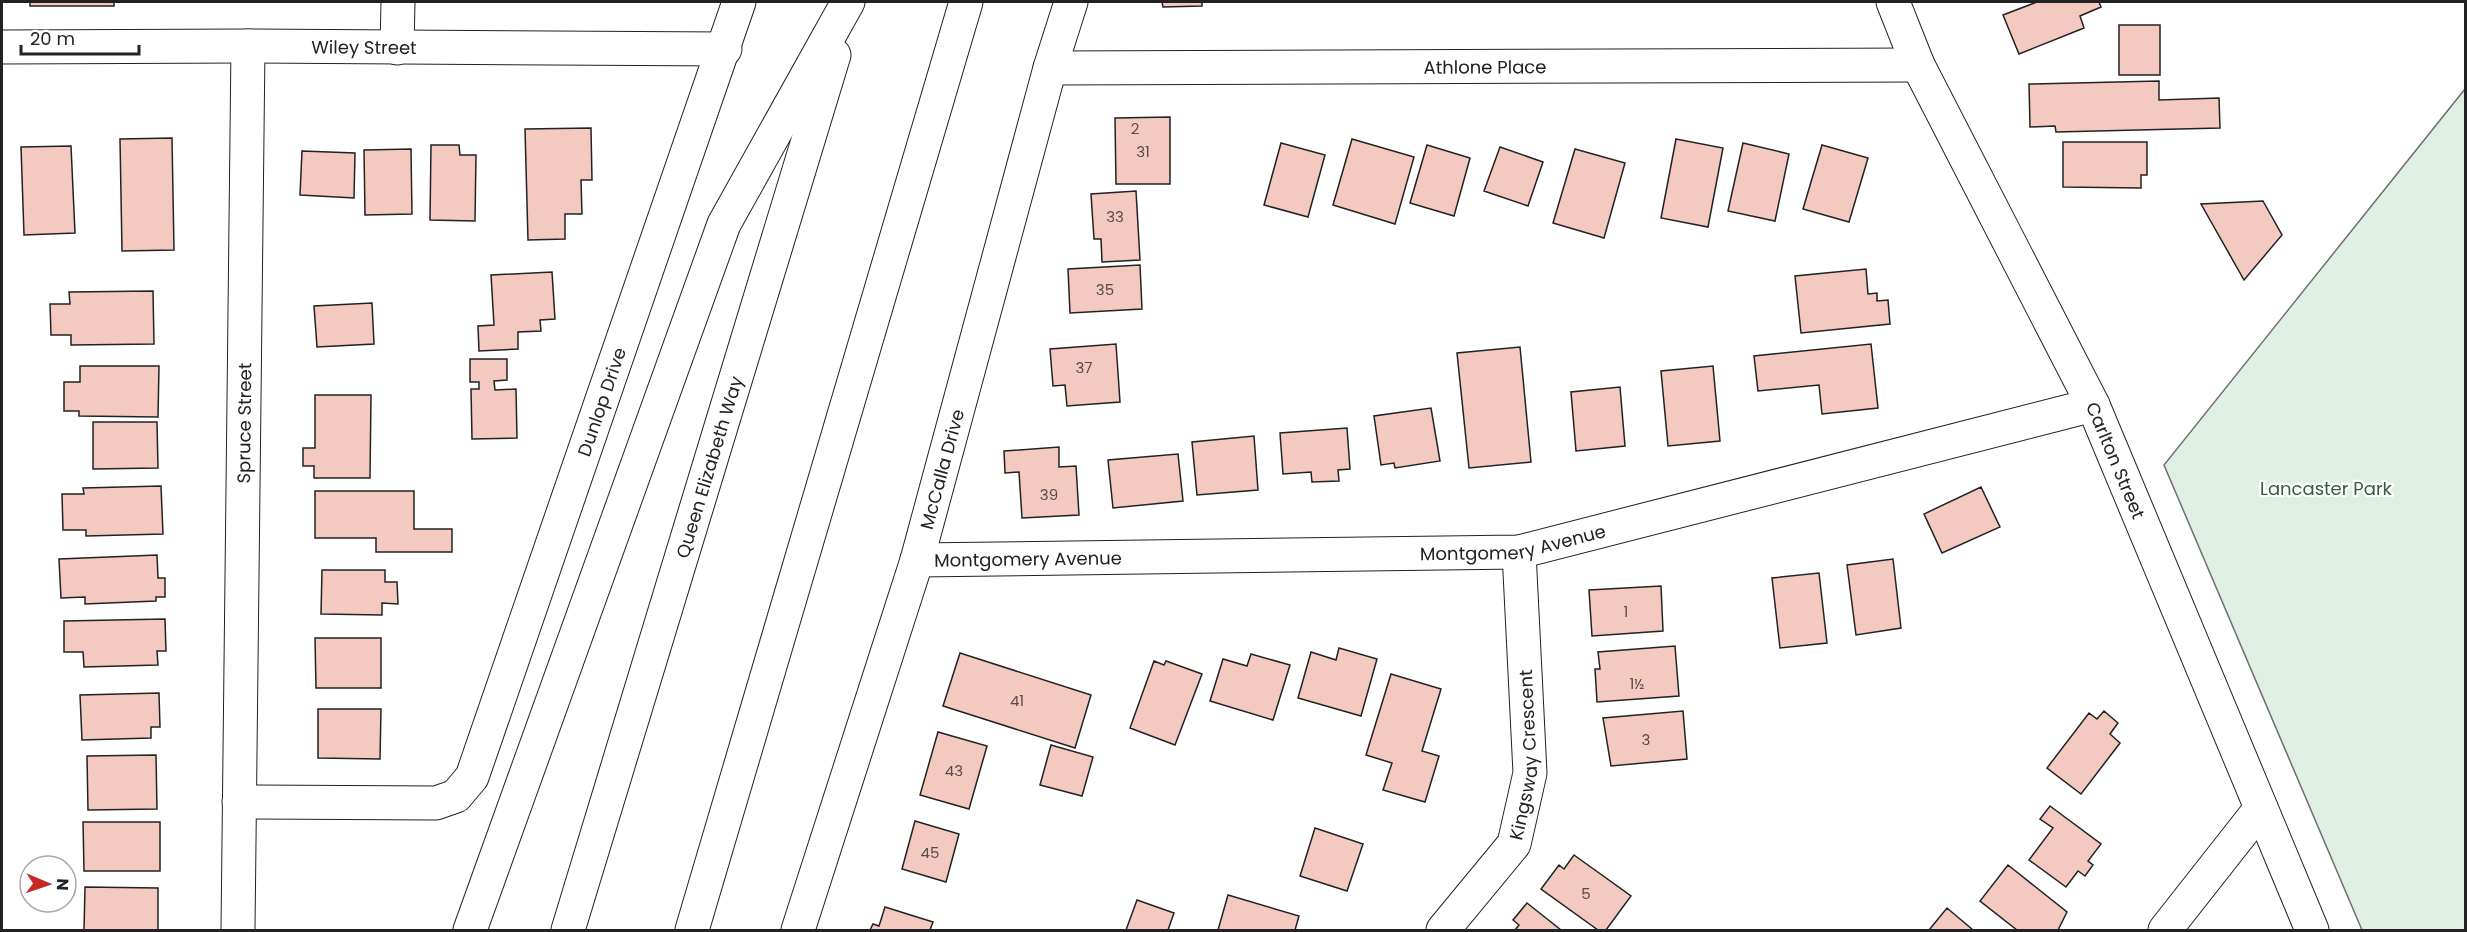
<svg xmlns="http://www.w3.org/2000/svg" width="2467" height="932" viewBox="0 0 2467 932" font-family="Poppins,sans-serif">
  <rect width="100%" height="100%" fill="#fff"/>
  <path fill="#e0efe3" stroke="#6f6f6f" stroke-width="1.5" d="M 2465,89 L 2465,930 L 2362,930 L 2164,465 Z"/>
  <path fill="#f3c9c0" stroke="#222" stroke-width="1.5" d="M 30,2 L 114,2 L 114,6 L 30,6 Z
    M 1162,2 L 1202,2 L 1202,6 L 1163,7 Z
    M 2037,2 L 2099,2 L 2101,7 L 2080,16 L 2084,28 L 2019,54 L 2003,15 Z
    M 2119,25 L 2160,25 L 2160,75 L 2119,75 Z
    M 2159,81 L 2159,100 L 2219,98 L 2220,128 L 2056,132 L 2055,126 L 2030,127 L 2029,84 Z
    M 1170,117 L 1170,184 L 1116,184 L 1115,118 Z
    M 591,128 L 592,180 L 581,180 L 582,214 L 565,214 L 565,239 L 528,240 L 525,129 Z
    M 172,138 L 174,250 L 122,251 L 120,139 Z
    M 1352,139 L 1414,157 L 1395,224 L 1333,205 Z
    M 1676,139 L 1723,148 L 1708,227 L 1661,218 Z
    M 2063,142 L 2147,142 L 2147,175 L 2141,175 L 2141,188 L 2063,187 Z
    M 1281,143 L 1325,155 L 1308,217 L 1264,205 Z
    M 1743,143 L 1789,154 L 1775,221 L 1728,211 Z
    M 431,145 L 459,145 L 460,155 L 476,155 L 475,221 L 430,220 Z
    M 1427,145 L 1470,158 L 1454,216 L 1410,203 Z
    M 1822,145 L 1868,158 L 1849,222 L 1803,209 Z
    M 71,146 L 75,233 L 24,235 L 21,147 Z
    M 1500,147 L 1543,162 L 1528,206 L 1484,191 Z
    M 411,149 L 412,214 L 365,215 L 364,150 Z
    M 1575,149 L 1625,163 L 1604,238 L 1553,223 Z
    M 302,151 L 355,153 L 354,198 L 300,195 Z
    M 1136,191 L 1140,260 L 1102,262 L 1101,239 L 1094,239 L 1091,194 Z
    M 2263,201 L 2282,235 L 2244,280 L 2201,204 Z
    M 1140,265 L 1142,309 L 1070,313 L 1068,269 Z
    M 1866,269 L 1868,294 L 1877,293 L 1877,301 L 1888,300 L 1890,324 L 1801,333 L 1795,276 Z
    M 552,272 L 555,319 L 540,320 L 541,331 L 518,332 L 518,349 L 479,351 L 478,326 L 494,325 L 491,275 Z
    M 153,291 L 154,344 L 71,345 L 71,335 L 51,335 L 50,304 L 70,304 L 69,292 Z
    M 372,303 L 374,344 L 317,347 L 314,306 Z
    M 1116,344 L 1120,402 L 1067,406 L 1065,385 L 1053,386 L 1050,349 Z
    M 1871,344 L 1878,408 L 1822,414 L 1819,385 L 1758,391 L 1754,356 Z
    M 1520,347 L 1531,462 L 1469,468 L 1457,353 Z
    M 470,359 L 507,359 L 507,380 L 494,381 L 495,390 L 516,389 L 517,438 L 472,439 L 471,389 L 479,389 L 479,382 L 470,382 Z
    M 80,366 L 159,366 L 158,417 L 79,416 L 79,411 L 64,411 L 64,382 L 80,382 Z
    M 1713,366 L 1720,441 L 1668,446 L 1661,371 Z
    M 1620,387 L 1625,446 L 1576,451 L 1571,392 Z
    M 315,395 L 371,395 L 370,478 L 314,478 L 314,466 L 303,466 L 303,448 L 315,448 Z
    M 1431,408 L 1440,461 L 1395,468 L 1394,463 L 1381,465 L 1374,416 Z
    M 93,422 L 157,422 L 158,468 L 93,469 Z
    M 1347,428 L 1350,469 L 1338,470 L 1339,481 L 1312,482 L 1311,472 L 1283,474 L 1280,433 Z
    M 1254,436 L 1258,490 L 1197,495 L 1192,442 Z
    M 1059,447 L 1059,467 L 1076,466 L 1079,515 L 1022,518 L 1019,472 L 1005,473 L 1004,451 Z
    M 1178,454 L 1183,501 L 1113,508 L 1108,460 Z
    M 161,486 L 163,534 L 86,536 L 86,530 L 63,530 L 62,494 L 84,494 L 83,488 Z
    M 1981,487 L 2000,527 L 1942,553 L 1924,514 Z
    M 315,491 L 414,491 L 414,529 L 452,529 L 452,552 L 376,552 L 376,538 L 315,538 Z
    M 157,555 L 158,578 L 165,578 L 165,597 L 156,597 L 156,601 L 85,604 L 85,597 L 61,598 L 59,559 Z
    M 1893,559 L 1901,628 L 1856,635 L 1847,565 Z
    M 322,570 L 385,570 L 385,582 L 397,582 L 398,604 L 382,603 L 382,615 L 321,614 Z
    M 1819,573 L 1827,643 L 1780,648 L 1772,578 Z
    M 1661,586 L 1663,631 L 1592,636 L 1589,590 Z
    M 165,619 L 166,651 L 157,651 L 158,665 L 84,667 L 83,652 L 64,652 L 64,621 Z
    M 315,638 L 381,638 L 381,688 L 316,688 Z
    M 1675,646 L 1679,696 L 1597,702 L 1595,669 L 1600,669 L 1598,652 Z
    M 1339,648 L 1377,659 L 1361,716 L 1298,698 L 1311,652 L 1336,660 Z
    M 960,653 L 1091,695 L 1075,748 L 943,706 Z
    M 1251,654 L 1290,665 L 1273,720 L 1210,701 L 1223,659 L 1247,666 Z
    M 1154,661 L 1164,665 L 1166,661 L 1202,674 L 1175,745 L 1130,728 Z
    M 1391,674 L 1441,689 L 1422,751 L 1439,756 L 1425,802 L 1383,790 L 1392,763 L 1366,755 Z
    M 159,693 L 160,727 L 151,727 L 151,738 L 82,740 L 80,695 Z
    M 318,709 L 381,709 L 380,759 L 318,758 Z
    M 1683,711 L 1687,759 L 1611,766 L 1603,718 Z
    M 2104,711 L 2118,723 L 2110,734 L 2120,743 L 2081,794 L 2047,768 L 2089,713 L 2097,719 Z
    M 938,732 L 987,746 L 969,809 L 920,795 Z
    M 1051,745 L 1093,757 L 1082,796 L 1040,785 Z
    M 156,755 L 157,809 L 88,810 L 87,756 Z
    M 2050,806 L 2101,844 L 2088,861 L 2093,865 L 2085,876 L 2078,871 L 2066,887 L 2029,860 L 2053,828 L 2040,819 Z
    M 915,821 L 959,834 L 946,882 L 902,869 Z
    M 83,822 L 160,822 L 160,871 L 84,871 Z
    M 1315,828 L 1363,844 L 1347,891 L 1300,876 Z
    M 1574,855 L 1631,896 L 1606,930 L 1598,930 L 1541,889 L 1559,865 L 1564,869 Z
    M 2008,865 L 2067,912 L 2058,930 L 2017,930 L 1980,901 Z
    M 85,887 L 158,888 L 158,930 L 84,930 Z
    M 1228,895 L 1299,916 L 1295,930 L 1218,930 Z
    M 1137,900 L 1174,913 L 1168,930 L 1126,930 Z
    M 1527,903 L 1561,930 L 1515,930 L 1519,925 L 1513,920 Z
    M 885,907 L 933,922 L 930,930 L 870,930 L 873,924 L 879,926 Z
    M 1947,908 L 1973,930 L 1929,930 Z"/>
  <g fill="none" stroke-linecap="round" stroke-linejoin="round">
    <g stroke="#222" stroke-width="35">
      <g id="street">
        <path id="s1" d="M 2,47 L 248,46 L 725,49"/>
        <path d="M 397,48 L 398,2"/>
        <path id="s2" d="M 1050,68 L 1918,65"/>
        <path id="s3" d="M 917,560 L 1519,552 L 2093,405"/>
        <path id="s4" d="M 239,802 L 436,803 L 456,796 L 472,777 L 739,2"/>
        <path id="s5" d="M 238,930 L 248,46"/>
        <path id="s6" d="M 798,930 L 917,560 L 1050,68 L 1071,2"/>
        <path id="s7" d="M 1443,930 L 1514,844 L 1530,773 L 1519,552"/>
        <path d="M 2165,930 L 2261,808"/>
      </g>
    </g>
    <g stroke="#222" stroke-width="35">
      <g id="secondary">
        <path id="s8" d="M 1893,2 L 1918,65 L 2093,405 L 2312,930"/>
      </g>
    </g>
    <g stroke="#222" stroke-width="35">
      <g id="highway">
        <path d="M 470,930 L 724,224 L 848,2"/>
        <path id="s9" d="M 568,930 L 834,55"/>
        <path d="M 692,930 L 966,2"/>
      </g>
    </g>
    <use href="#street" stroke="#fff" stroke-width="33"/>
    <use href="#secondary" stroke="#fff" stroke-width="33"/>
    <use href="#highway" stroke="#fff" stroke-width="33"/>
  </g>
  <g text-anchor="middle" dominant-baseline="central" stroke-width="4.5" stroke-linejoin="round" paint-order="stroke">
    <g font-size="15" fill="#564c4a">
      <text x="1135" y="128">2</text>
      <text x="1143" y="151">31</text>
      <text x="1115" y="216">33</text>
      <text x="1105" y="289">35</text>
      <text x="1084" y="367">37</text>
      <text x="1049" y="494">39</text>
      <text x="1626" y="611">1</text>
      <text x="1637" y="683">1½</text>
      <text x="1017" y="700">41</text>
      <text x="1646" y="739">3</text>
      <text x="954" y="770">43</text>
      <text x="930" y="852">45</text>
      <text x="1586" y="893">5</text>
    </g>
    <g font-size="18" fill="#222" stroke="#fff">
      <text stroke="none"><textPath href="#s1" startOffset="362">Wiley Street</textPath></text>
      <text stroke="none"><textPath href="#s2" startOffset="435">Athlone Place</textPath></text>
      <text stroke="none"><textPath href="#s4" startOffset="640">Dunlop Drive</textPath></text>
      <text stroke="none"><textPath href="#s5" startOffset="507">Spruce Street</textPath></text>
      <text stroke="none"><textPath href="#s8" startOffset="510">Carlton Street</textPath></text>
      <text stroke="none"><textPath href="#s9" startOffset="484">Queen Elizabeth Way</textPath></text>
      <text stroke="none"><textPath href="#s6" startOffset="483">McCalla Drive</textPath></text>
      <text stroke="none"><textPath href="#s3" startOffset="597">Montgomery Avenue</textPath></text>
      <text stroke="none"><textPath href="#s3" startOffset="111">Montgomery Avenue</textPath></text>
      <text stroke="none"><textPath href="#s7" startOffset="202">Kingsway Crescent</textPath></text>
    </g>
    <g font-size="18" fill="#2f5e38" stroke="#fff">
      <text x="2326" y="488">Lancaster Park</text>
    </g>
  </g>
  <rect width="2467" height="932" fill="none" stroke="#222222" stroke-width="6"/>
  <g transform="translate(48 884) rotate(92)"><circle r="28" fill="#ffffff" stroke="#a7a7a7" stroke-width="1.5"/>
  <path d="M0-4.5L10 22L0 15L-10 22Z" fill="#c62828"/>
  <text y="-9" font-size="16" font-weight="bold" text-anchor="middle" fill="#222222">N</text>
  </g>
  <path d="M21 45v9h118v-9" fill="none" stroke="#222222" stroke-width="3"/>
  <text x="30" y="45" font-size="18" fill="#222222" stroke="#ffffff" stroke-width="4.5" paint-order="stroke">20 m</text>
</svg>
